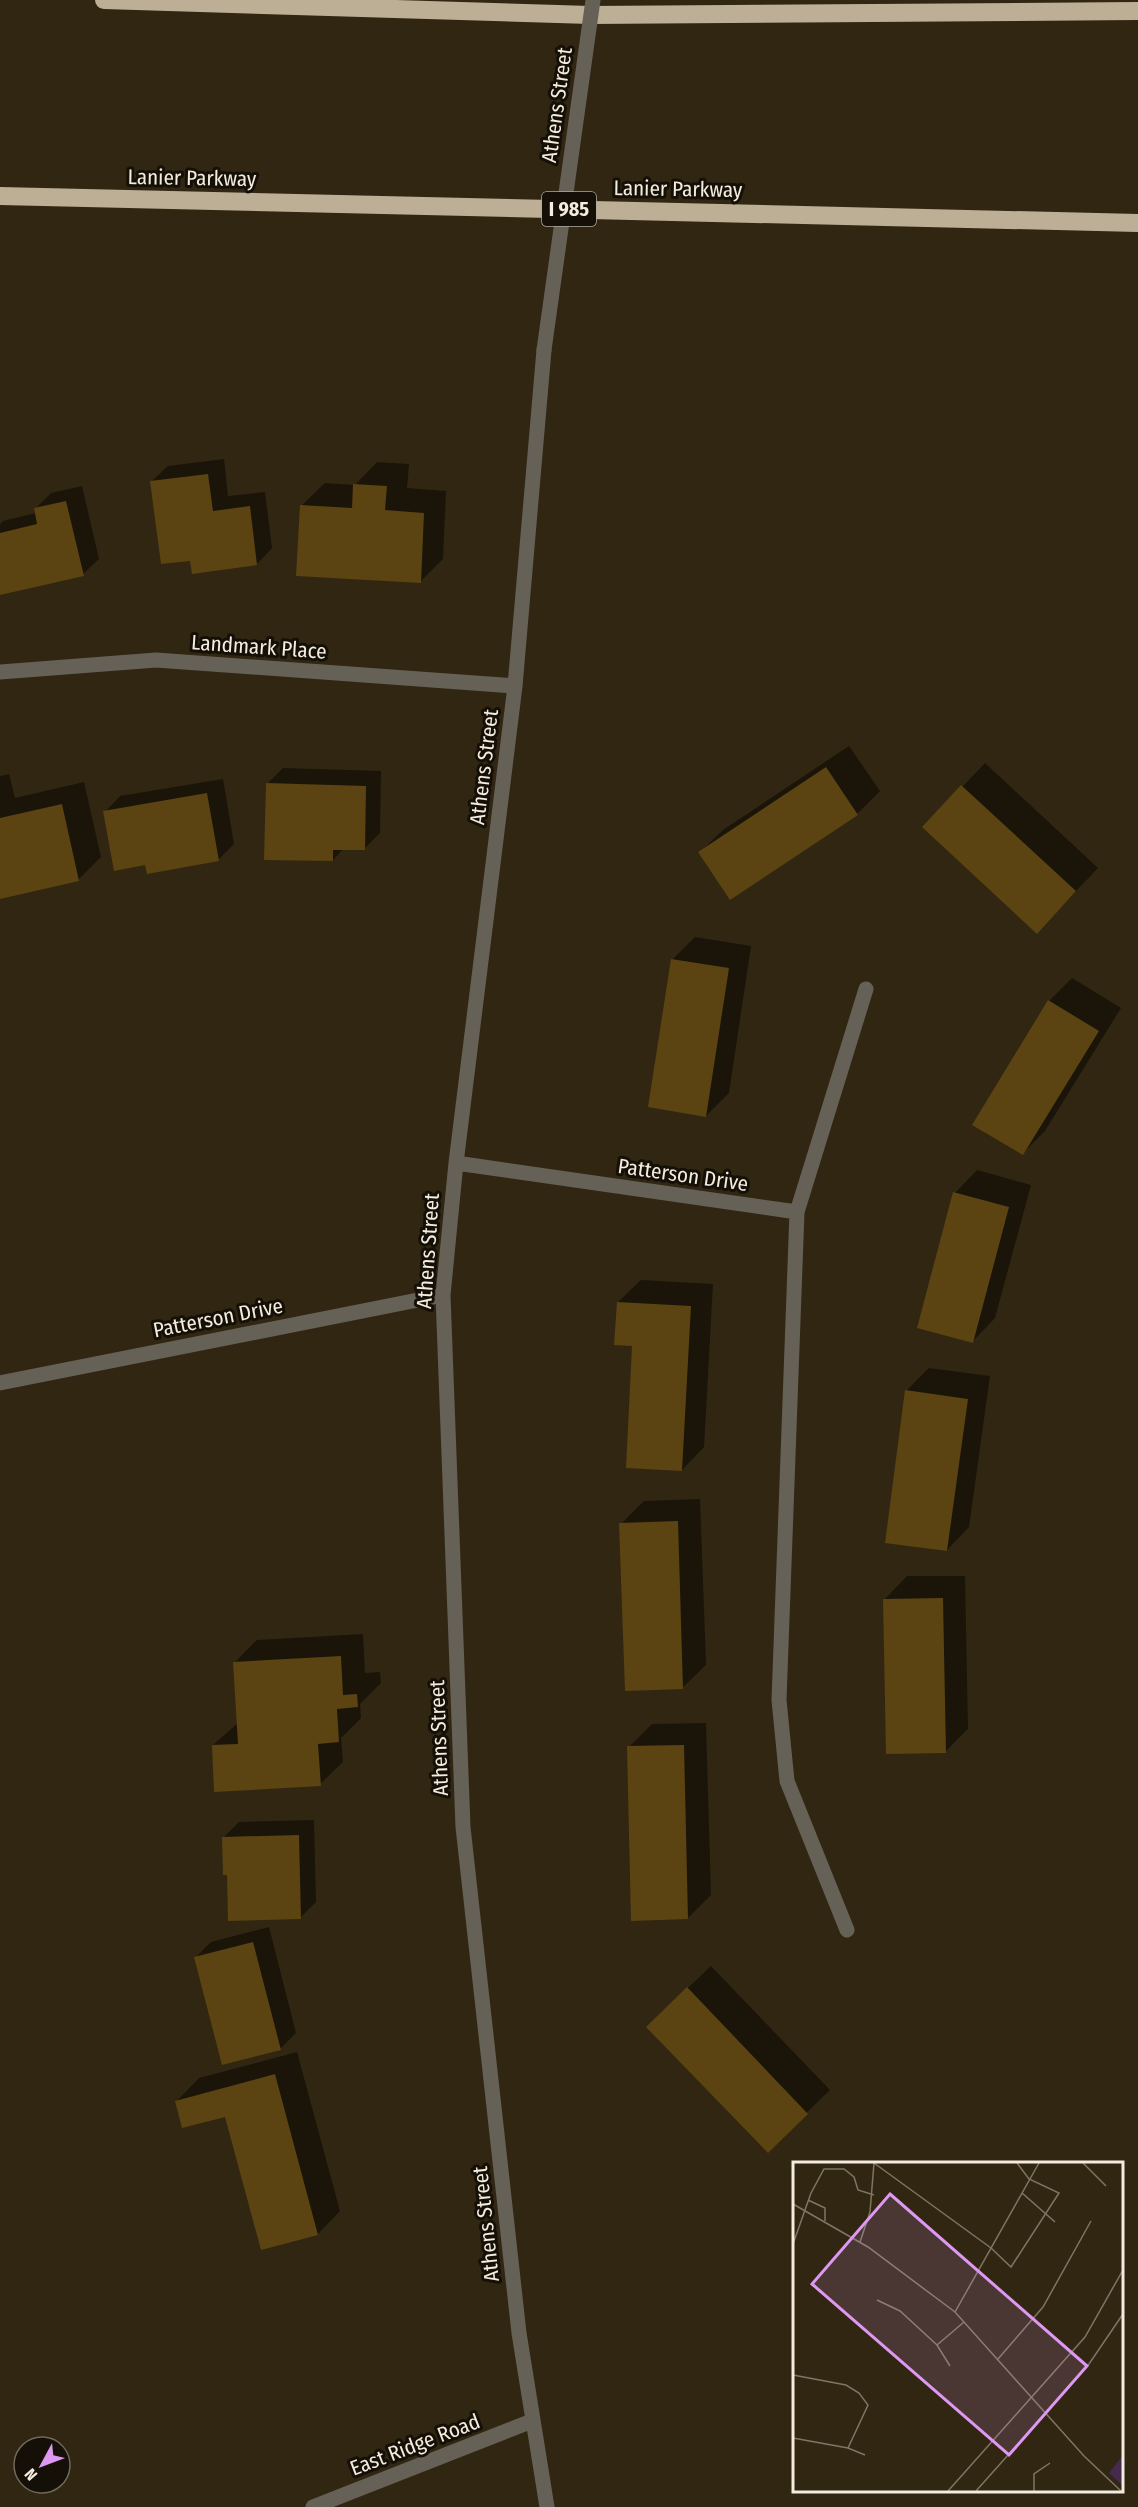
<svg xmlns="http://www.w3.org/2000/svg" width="1138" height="2507" viewBox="0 0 1138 2507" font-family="'Fira Sans Condensed',sans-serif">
  <rect width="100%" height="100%" fill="#312612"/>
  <path fill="#0007" d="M 224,459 L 228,496 L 265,492 L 272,548 L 257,564 L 192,559 L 152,481 L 168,466 Z
    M 377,462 L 409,464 L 407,488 L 446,491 L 443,559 L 420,582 L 302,505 L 325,483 L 355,485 Z
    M 82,486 L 99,559 L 83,574 L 0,589 L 0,524 L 3,521 L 36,513 L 35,509 L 51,493 Z
    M 849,746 L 880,791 L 857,814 L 731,898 L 700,852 L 723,830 Z
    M 985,763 L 1098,868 L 1037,932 L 924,827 Z
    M 283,768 L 381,771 L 380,833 L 364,849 L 344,848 L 333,860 L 267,784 Z
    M 9,774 L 15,798 L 84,782 L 101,857 L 78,880 L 0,897 L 0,776 Z
    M 223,779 L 234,844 L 219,859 L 146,863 L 105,812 L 120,796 Z
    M 695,937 L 751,946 L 729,1093 L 706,1116 L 672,960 Z
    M 1072,978 L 1121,1008 L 1045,1131 L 1023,1153 L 1049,1001 Z
    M 977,1170 L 1031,1185 L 995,1318 L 973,1341 L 955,1193 Z
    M 641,1280 L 713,1284 L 704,1447 L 682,1470 L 618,1302 Z
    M 929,1368 L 990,1376 L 969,1527 L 947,1550 L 906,1391 Z
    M 700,1499 L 706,1665 L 683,1687 L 621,1524 L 644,1501 Z
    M 907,1576 L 965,1576 L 968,1729 L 945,1752 L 885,1599 Z
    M 363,1634 L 365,1673 L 380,1672 L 381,1683 L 360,1704 L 361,1718 L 341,1738 L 343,1762 L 320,1784 L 213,1745 L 238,1723 L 234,1663 L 257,1640 Z
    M 706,1723 L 711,1895 L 688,1918 L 629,1747 L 652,1724 Z
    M 314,1820 L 316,1902 L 300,1918 L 223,1838 L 239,1822 Z
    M 269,1927 L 296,2033 L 281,2048 L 223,2063 L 196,1957 L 211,1942 Z
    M 711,1966 L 830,2090 L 768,2150 L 671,2004 Z
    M 297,2052 L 340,2211 L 318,2234 L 226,2115 L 177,2101 L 199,2078 Z"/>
  <path fill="#5b4411" d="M 208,474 L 213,511 L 250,506 L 257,565 L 192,574 L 190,561 L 161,564 L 150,481 Z
    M 353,484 L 387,486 L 385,510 L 424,513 L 421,583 L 296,576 L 300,505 L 352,508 Z
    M 66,501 L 84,576 L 0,595 L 0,533 L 37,524 L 34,508 Z
    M 826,767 L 858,815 L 730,900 L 698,852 Z
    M 266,783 L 366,786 L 365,850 L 333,850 L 333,861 L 264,860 Z
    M 961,785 L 1076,891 L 1037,934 L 922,827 Z
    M 207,793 L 219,861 L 147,874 L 145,865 L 114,871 L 103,811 Z
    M 62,804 L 79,881 L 0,899 L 0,818 Z
    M 671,959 L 729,968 L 706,1117 L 648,1107 Z
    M 1048,1000 L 1099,1031 L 1023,1155 L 972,1125 Z
    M 953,1192 L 1009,1207 L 973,1343 L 917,1328 Z
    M 617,1302 L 691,1306 L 682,1471 L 626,1468 L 632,1346 L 614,1345 Z
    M 905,1390 L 968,1399 L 947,1551 L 885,1543 Z
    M 678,1521 L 683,1689 L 625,1691 L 619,1523 Z
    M 943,1598 L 946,1753 L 886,1754 L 883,1599 Z
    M 341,1656 L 343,1695 L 357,1694 L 358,1707 L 337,1709 L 339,1742 L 318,1744 L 321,1786 L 214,1792 L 212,1745 L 238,1744 L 233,1662 Z
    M 684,1745 L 688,1919 L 631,1921 L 627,1746 Z
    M 299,1835 L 301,1919 L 228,1921 L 227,1875 L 223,1875 L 222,1837 Z
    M 253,1942 L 281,2050 L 222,2065 L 194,1957 Z
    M 687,1987 L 808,2114 L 768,2153 L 646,2027 Z
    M 275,2074 L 318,2235 L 261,2250 L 225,2117 L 182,2128 L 175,2101 Z"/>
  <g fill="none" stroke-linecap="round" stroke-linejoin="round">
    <path stroke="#666157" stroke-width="15" d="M 544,350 L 515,686 L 456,1163 L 443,1295 L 463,1827 L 519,2333 L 547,2507
      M 0,672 L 156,660 L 515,686
      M 456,1163 L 797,1212
      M 0,1383 L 443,1295
      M 847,1930 L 787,1781 L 779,1700 L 797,1212 L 866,989
      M 313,2507 L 532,2421"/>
    <path stroke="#bdaf96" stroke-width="18" d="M 104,0 L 590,15 L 1138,11
      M 0,196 L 1138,223"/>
    <path stroke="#666157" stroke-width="15" d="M 544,350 L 593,0"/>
  </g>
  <g text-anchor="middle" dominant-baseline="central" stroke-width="6" stroke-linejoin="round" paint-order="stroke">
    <rect fill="#151007" stroke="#b0aa9e" stroke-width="1.5" x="542" y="192" width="54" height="34" rx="4.5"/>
    <g font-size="20" font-weight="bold" fill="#f3ecdf">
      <text x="569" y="209">I 985</text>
    </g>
    <g font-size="21" fill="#f3ecdf" stroke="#151007">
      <text transform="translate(557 105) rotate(-82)">Athens Street</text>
      <text transform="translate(192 178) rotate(1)">Lanier Parkway</text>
      <text transform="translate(678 189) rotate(1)">Lanier Parkway</text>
      <text transform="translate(259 647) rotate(4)">Landmark Place</text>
      <text transform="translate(484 767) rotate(-83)">Athens Street</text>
      <text transform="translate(683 1175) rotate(8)">Patterson Drive</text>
      <text transform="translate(428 1251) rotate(-86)">Athens Street</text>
      <text transform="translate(218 1318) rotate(-11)">Patterson Drive</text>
      <text transform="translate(439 1738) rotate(-92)">Athens Street</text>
      <text transform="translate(486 2224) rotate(-96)">Athens Street</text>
      <text transform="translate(415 2445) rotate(-21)">East Ridge Road</text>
    </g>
  </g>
  <g transform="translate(793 2162)">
    <rect width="330" height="330" fill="#312612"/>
    <path d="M 330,293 L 330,324 L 316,311 Z" fill="#472950"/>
    <path fill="none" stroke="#7f7564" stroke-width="1.5" d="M 81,1 L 198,86 L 218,105 L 266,31 L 236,17 L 224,1M 290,1 L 313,24M 229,31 L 262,60M 15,38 L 32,46 L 32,59M 0,42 L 75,85 L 162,150 L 291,294 L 328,329M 67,80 L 77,50 L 81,1M 0,82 L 18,31 L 31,7 L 51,7 L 61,15 L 65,28 L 81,33M 84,138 L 107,149 L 144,183 L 157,204M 162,150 L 246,1M 144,183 L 171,160M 205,197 L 250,145 L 298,59M 0,213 L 53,223 L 66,231 L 75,243 L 55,286M 0,276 L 55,286 L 72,293M 155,329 L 292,175 L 330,108M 183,329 L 296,202 L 330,152M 241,329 L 241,312 L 257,301"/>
    <path fill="#de98f2" fill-opacity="0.15" stroke="#de98f2" stroke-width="3" d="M 97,32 L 294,204 L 216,293 L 19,122 Z"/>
    <rect width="330" height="330" fill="none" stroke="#f3ecdf" stroke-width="3"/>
  </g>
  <g transform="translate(42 2465) rotate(229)"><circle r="28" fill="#151007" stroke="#6e685d" stroke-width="1.5"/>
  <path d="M0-4.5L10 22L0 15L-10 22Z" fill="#de98f2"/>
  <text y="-9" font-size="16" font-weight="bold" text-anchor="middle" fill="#f3ecdf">N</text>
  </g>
</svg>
